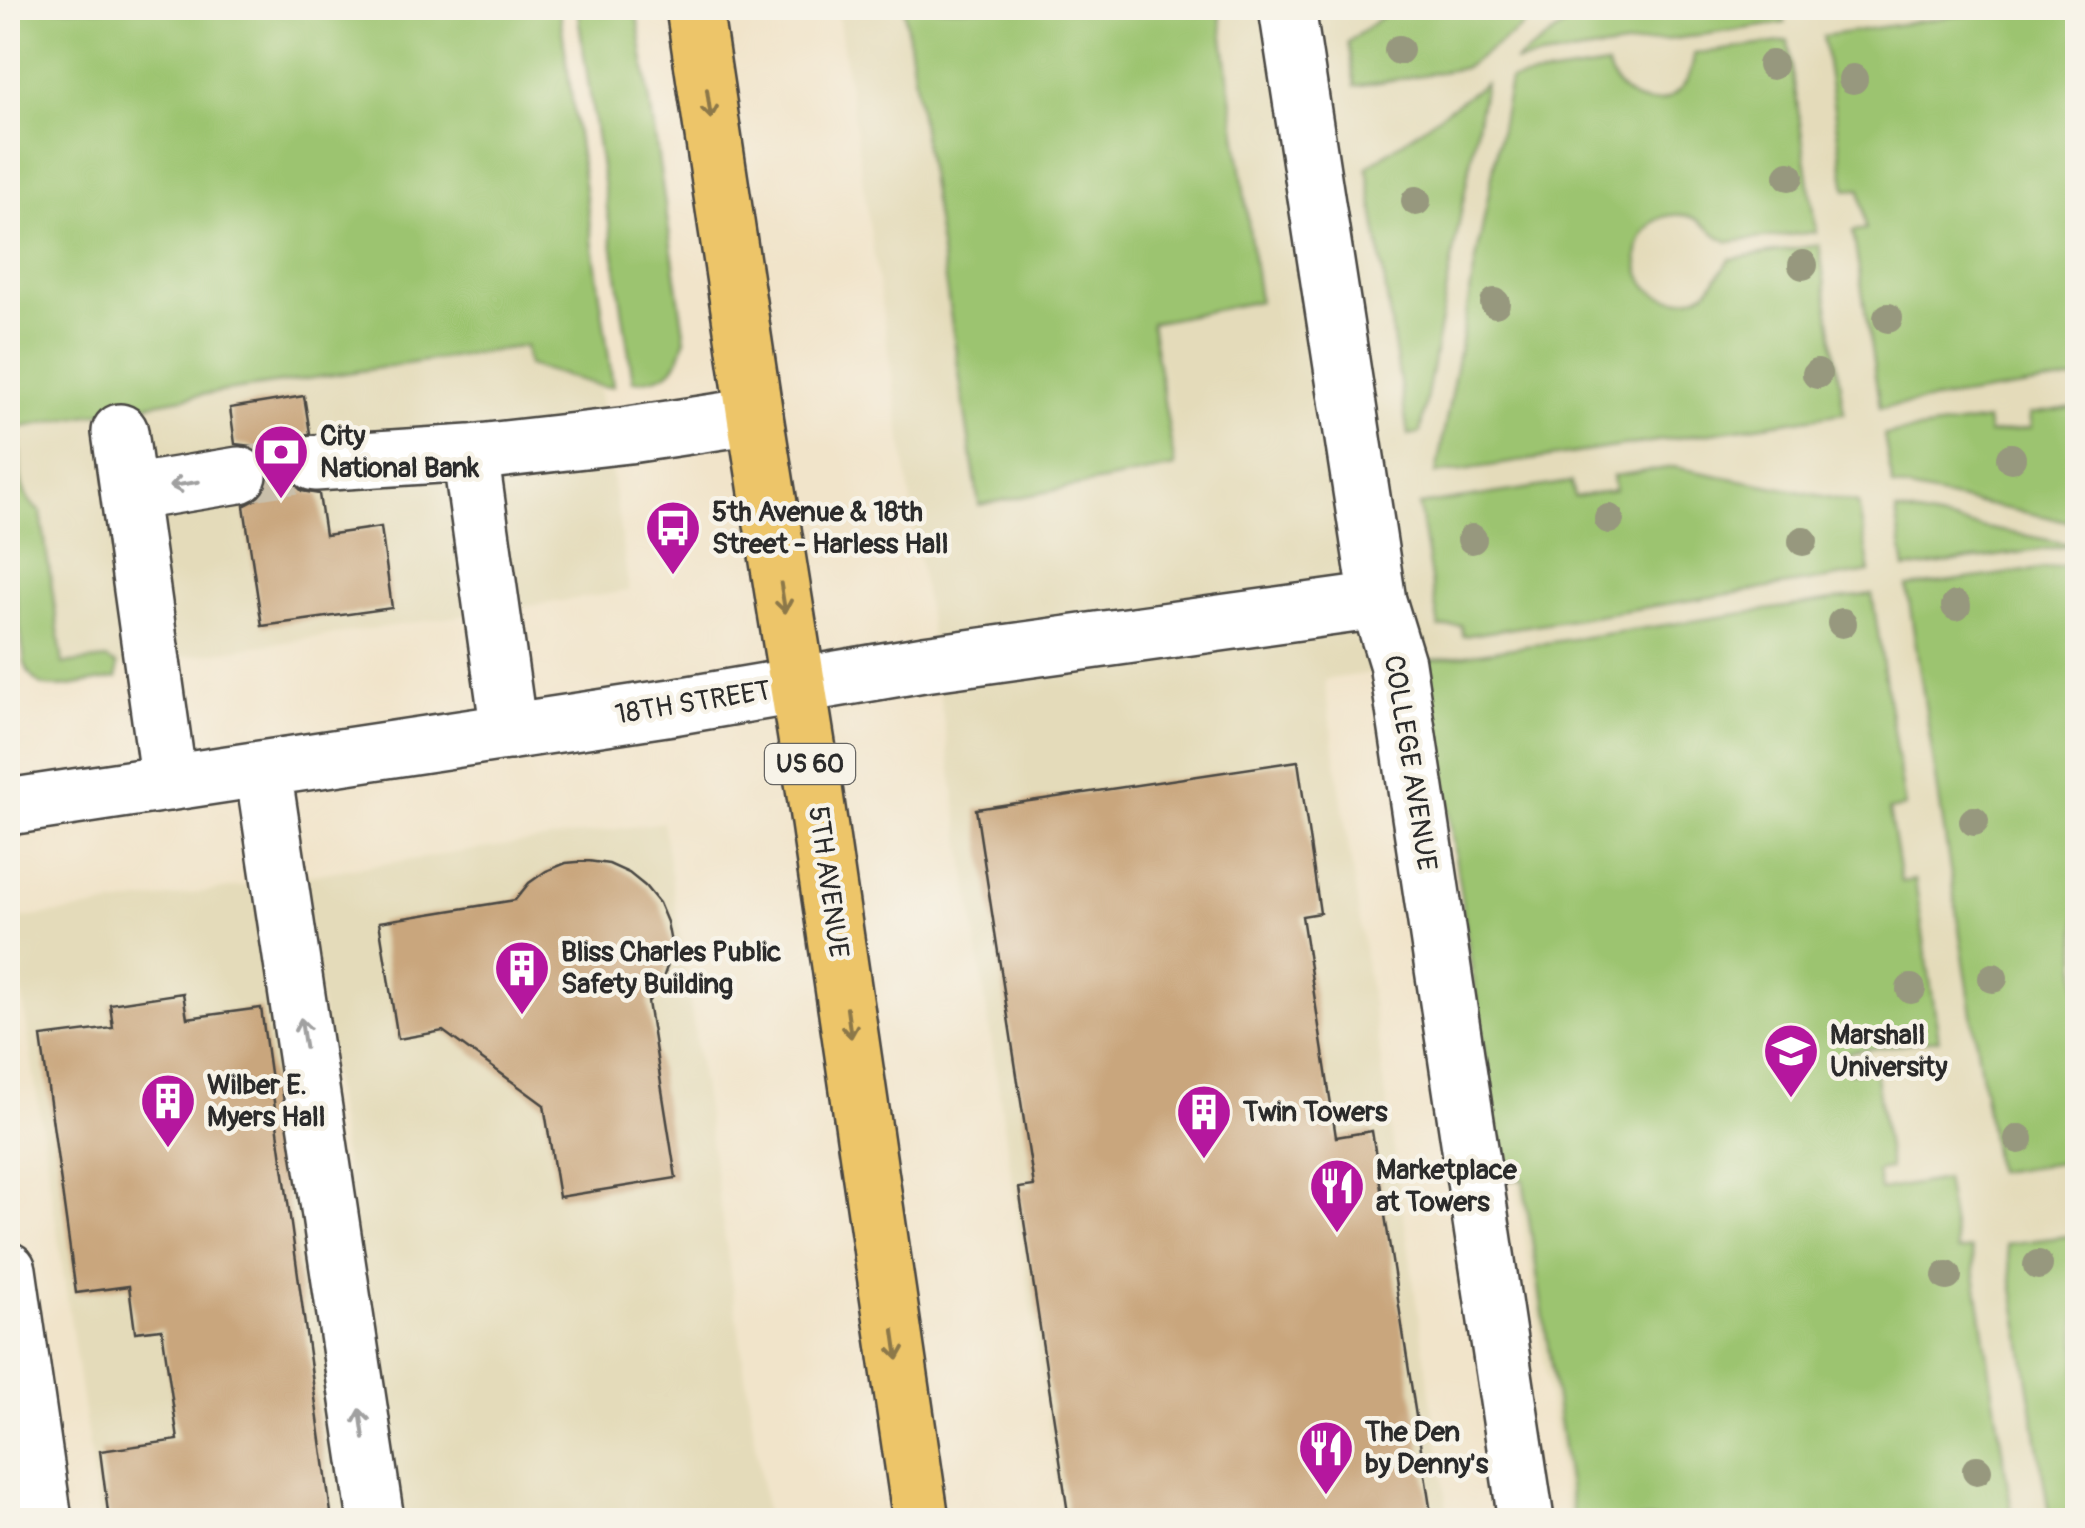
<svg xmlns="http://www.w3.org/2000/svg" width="2085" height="1528" viewBox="0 0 2085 1528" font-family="Pangolin,sans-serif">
  <rect width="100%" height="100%" fill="#f7f3e8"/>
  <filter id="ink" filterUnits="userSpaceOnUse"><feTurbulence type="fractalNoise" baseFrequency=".01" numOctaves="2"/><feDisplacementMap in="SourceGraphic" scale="20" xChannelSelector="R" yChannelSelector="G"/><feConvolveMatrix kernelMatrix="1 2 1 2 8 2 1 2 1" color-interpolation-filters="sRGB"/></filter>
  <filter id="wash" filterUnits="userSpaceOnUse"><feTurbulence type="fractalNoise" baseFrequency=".0048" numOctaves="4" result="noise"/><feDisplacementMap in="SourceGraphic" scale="40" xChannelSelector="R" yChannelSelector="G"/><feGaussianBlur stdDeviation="2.25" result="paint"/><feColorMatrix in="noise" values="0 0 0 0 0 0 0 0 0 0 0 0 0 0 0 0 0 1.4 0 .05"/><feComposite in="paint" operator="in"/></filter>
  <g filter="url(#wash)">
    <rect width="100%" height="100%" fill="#f1e4ca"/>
    <path fill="#e4dbba" d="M 8,8 L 543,8 L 629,591 L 48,677 L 8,400 Z
      M 837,8 L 2077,8 L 2077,1520 L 1567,1520 L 1439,663 L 1324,680 L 1449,1520 L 1063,1520 Z
      M 663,822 L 767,1520 L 397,1520 L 302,876 Z
      M 257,884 L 352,1520 L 100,1520 L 11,920 Z"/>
    <path fill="#9cc470" stroke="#64784e" stroke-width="2.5" d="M 8,8 L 559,8 L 613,386 L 604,387 L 528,365 L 525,346 L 200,395 L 17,428 C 25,460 10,487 41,513 L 63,664 L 106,659 L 117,665 L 117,678 C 99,680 55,692 40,684 C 32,680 28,671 25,664 L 8,545 Z
      M 577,8 L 636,8 L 685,339 C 678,372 666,379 633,381 Z
      M 904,8 L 1219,8 L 1259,301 L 1151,323 L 1175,467 L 979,505 Z
      M 1394,8 L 1549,8 L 1464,68 L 1355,86 L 1348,42 Z
      M 1590,8 L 1782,8 L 1785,23 L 1514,62 Z
      M 2006,8 L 2058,8 L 2077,14 L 2077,379 L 1880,408 L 1853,231 L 1866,229 L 1860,189 L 1846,190 L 1823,36 Z
      M 1788,41 L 1816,232 L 1729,242 C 1711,235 1703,217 1682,215 C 1628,209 1620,296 1676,299 C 1686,300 1698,297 1706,291 C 1715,283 1722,269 1730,259 L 1819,245 L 1844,413 L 1436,474 L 1510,80 L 1607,66 C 1626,121 1690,111 1694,54 Z
      M 1485,83 L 1420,433 L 1408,435 L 1367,167 Z
      M 2077,407 L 2077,523 L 1893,486 L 1884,435 L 1987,420 L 1989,434 L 2031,428 L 2029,414 Z
      M 1674,467 L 1858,503 L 1870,572 L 1463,636 L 1461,625 L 1439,628 L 1419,505 L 1571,482 L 1574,497 L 1615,490 L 1613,476 Z
      M 1896,511 L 2075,545 L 1905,569 Z
      M 2077,564 L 2077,1161 L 1996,1172 L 1907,587 Z
      M 1872,594 L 1905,807 L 1889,810 L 1901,882 L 1915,880 L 1939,1039 L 1848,1052 L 1850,1073 L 1875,1069 L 1890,1169 L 1877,1171 L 1880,1190 L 1945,1179 L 1957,1251 L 1971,1249 L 2013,1520 L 1574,1520 L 1523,1179 L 1503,1181 L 1426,661 Z
      M 2077,1235 L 2077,1520 L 2050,1520 L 2006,1244 Z"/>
    <g id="blocks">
      <path fill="#c9a67d" d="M 304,396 L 310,433 L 297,438 L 287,450 L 284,466 L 289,479 L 302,491 L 319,494 L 325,535 L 381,527 L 392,608 L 262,626 L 244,506 L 259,498 L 268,487 L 270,471 L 262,455 L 251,446 L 235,444 L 230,408 Z
        M 1298,761 L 1320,913 L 1302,916 L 1336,1137 L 1372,1131 L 1432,1520 L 1069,1520 L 1019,1188 L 1034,1186 L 976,809 Z
        M 588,861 L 609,864 L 629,873 L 645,886 L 659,903 L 667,922 L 671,943 L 668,964 L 661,984 L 648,1002 L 676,1178 L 559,1197 L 544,1105 L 443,1031 L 398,1039 L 379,922 L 515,900 L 529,883 L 546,871 L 566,863 Z
        M 183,993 L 187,1018 L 261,1008 L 332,1520 L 109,1520 L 100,1451 L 178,1440 L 162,1329 L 135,1332 L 129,1286 L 76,1293 L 41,1037 L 113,1028 L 110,1004 Z"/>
    </g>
  </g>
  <g filter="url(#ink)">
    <use href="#blocks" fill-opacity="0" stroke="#494743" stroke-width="2.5"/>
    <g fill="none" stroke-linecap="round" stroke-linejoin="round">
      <path stroke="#c9bfaa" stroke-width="55" stroke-dasharray="55 28" stroke-linecap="butt" d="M 239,475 L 315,463"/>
      <g stroke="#494743" stroke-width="60">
        <path id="minor" d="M 1287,8 L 1378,601 L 1397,663 L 1526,1520
          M 120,432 L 169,783
          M 315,463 L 470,453
          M 129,493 L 239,475
          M 509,732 L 470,453 L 629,435 L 755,416
          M 263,770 L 376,1520
          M 8,807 L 672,707 L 924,664 L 1378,601
          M 8,1270 L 44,1520"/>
      </g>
      <g stroke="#494743" stroke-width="60">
        <path id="major" d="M 694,8 L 755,416 L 814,788 L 921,1520"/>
      </g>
      <use href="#minor" stroke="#fff" stroke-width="55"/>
      <use href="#major" stroke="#edc569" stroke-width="55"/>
    </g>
    <g fill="#97987e">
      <circle cx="1399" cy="50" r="15"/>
      <circle cx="1772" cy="65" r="15"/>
      <circle cx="1853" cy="79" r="15"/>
      <circle cx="1789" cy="176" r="15"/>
      <circle cx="1416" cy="201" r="15"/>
      <circle cx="1803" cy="265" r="15"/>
      <circle cx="1495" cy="303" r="15"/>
      <circle cx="1888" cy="318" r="15"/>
      <circle cx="1817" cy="374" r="15"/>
      <circle cx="2011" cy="458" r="15"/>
      <circle cx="1609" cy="519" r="15"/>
      <circle cx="1472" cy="539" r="15"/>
      <circle cx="1803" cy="541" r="15"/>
      <circle cx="1956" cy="606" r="15"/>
      <circle cx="1842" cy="623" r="15"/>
      <circle cx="1974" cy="821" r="15"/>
      <circle cx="1993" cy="978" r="15"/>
      <circle cx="1911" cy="989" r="15"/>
      <circle cx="2019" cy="1139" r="15"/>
      <circle cx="2038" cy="1265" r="15"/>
      <circle cx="1947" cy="1276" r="15"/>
      <circle cx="1977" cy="1470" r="15"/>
    </g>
    <defs><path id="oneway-shaft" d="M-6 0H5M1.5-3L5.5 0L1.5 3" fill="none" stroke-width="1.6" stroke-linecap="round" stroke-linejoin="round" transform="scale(2.5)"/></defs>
    <g stroke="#8c784a">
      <use href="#oneway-shaft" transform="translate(709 104) rotate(82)"/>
      <use href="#oneway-shaft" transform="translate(783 598) rotate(81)"/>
      <use href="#oneway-shaft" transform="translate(849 1023) rotate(82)"/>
      <use href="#oneway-shaft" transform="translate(896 1345) rotate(82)"/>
    </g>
    <g stroke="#a0a0a0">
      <use href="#oneway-shaft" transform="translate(184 484) rotate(171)"/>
      <use href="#oneway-shaft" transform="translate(303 1033) rotate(-99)"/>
      <use href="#oneway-shaft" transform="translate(362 1424) rotate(-98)"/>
    </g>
  </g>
  <defs>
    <g id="bank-pin" transform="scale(2.875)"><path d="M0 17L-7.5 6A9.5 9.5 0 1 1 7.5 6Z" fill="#b5179e" stroke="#f7f3e8"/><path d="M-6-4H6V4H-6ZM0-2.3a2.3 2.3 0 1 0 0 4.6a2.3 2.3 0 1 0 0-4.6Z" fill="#fff"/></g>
    <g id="bus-pin" transform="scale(2.875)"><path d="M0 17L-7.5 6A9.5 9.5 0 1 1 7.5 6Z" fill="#b5179e" stroke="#f7f3e8"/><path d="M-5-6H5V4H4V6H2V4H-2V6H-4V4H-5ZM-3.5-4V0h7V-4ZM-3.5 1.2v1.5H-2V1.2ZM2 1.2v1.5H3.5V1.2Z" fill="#fff"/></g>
    <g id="building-pin" transform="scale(2.875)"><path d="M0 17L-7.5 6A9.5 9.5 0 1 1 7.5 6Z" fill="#b5179e" stroke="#f7f3e8"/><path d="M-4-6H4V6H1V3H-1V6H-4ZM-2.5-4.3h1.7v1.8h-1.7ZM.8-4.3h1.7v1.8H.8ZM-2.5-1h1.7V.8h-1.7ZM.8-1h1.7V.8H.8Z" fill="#fff"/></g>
    <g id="university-pin" transform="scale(2.875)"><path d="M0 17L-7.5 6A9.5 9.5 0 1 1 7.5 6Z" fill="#b5179e" stroke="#f7f3e8"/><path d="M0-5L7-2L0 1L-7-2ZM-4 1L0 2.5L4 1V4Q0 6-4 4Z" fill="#fff"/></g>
    <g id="restaurant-pin" transform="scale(2.875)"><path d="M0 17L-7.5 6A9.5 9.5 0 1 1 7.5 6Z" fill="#b5179e" stroke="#f7f3e8"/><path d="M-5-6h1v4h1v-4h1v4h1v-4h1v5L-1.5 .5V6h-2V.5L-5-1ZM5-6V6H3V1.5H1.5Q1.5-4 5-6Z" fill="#fff"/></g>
  </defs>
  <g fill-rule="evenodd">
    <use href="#bank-pin" x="281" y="452"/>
    <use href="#bus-pin" x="673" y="528"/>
    <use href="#building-pin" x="522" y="968"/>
    <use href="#university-pin" x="1791" y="1051"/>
    <use href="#building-pin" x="168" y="1101"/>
    <use href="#building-pin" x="1204" y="1112"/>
    <use href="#restaurant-pin" x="1337" y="1186"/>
    <use href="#restaurant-pin" x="1326" y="1448"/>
  </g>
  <g text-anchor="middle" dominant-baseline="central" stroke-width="9" stroke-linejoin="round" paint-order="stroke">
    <rect fill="#f7f3e8" stroke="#686764" stroke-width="2.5" x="765" y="744" width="90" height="40" rx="8"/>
    <g font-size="25" font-weight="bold" fill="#2b2b2b">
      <text x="810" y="764">US 60</text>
    </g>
    <g font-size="28" font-weight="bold" fill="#2b2b2b" stroke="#f7f3e8" text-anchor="start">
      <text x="320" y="436">City<tspan x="320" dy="32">National Bank</tspan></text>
      <text x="712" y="512">5th Avenue &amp; 18th<tspan x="712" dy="32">Street - Harless Hall</tspan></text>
      <text x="561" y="952">Bliss Charles Public<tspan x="561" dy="32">Safety Building</tspan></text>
      <text x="1830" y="1035">Marshall<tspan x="1830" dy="32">University</tspan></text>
      <text x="207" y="1085">Wilber E.<tspan x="207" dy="32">Myers Hall</tspan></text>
      <text x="1243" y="1112">Twin Towers</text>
      <text x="1376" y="1170">Marketplace<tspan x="1376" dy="32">at Towers</tspan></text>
      <text x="1365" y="1432">The Den<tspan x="1365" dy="32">by Denny's</tspan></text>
    </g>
    <g font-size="28" fill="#2b2b2b" stroke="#f7f3e8">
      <text transform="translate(693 703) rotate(-9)">18TH STREET</text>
      <text transform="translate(1410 763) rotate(81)">COLLEGE AVENUE</text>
      <text transform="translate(828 882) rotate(82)">5TH AVENUE</text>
    </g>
  </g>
  <rect width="2085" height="1528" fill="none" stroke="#f7f3e8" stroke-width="40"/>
</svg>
